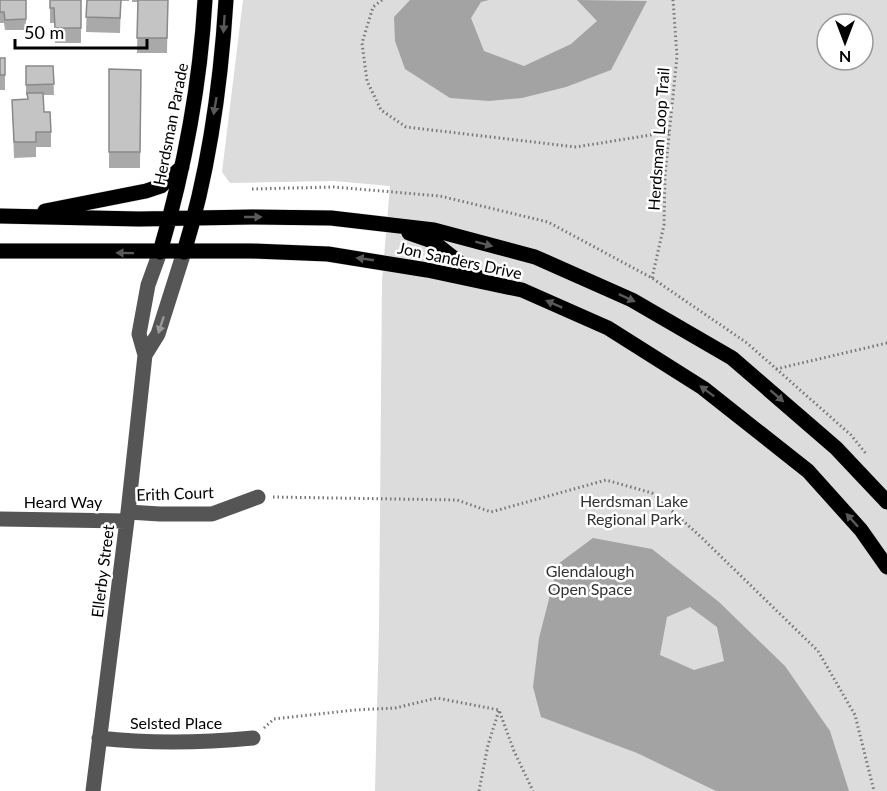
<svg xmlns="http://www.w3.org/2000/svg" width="887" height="791" viewBox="0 0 887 791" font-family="Lato,sans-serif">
  <rect width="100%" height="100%" fill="#fff"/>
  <path fill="#dcdcdc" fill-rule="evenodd" d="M 243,0 L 887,0 L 887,791 L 375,791 L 379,627 L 382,281 L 390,186 L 334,181 L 230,183 L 222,172 ZM 827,24 L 863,24 L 863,60 L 827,60 Z"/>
  <path fill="#a3a3a3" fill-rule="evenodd" d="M 410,0 L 489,0 L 481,2 L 471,18 L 484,51 L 524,66 L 571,44 L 597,21 L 577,0 L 647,1 L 611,70 L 566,87 L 522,98 L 489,101 L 450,98 L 405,69 L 395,41 L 394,17 Z
    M 593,538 L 652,549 L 719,602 L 785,666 L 830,731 L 849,791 L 716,791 L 637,753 L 541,717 L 533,687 L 539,638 L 558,564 ZM 690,607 L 717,627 L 724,661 L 694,670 L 660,655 L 667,617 Z"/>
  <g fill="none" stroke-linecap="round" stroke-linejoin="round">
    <g stroke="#dbdbdb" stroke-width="16">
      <path id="major" d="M 45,211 L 146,191 L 161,186 L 182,167
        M 0,216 L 139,219 L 252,217 L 331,218 L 434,230 L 535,257 L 632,300 L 732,358 L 836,448 L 887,502
        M 409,233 L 432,241 L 479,278
        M 0,251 L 252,251 L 328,254 L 427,270 L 522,290 L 608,328 L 703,388 L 808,471 L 861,530 L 887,567
        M 160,252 C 184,170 200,86 205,0
        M 184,252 C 208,174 221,82 226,0"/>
    </g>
    <path stroke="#777" stroke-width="3" stroke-dasharray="1.5 3" stroke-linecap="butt" d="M 382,0 L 373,7 L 362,43 L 367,81 L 381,110 L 406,127 L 576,147 L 669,132
      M 252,189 L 334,187 L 440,196 L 548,222 L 652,278 L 747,343 L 851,435 L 867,455
      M 652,278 L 664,225 L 665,175 L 677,56 L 673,0
      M 776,369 L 887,343
      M 273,497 L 457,500 L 491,512 L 606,480 L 652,493 L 702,538 L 818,651 L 855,715 L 874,791
      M 264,728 L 274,719 L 355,710 L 395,708 L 437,698 L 499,710
      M 479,791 L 488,745 L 499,710 L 514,751 L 533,791"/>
    <path stroke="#555" stroke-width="15" d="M 145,355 L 158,334 L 184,252
      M 128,512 L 160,514 L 212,514 L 258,497
      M 0,519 L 126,521
      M 99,738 C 151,744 201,743 253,738
      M 93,791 L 128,512 L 145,355 L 139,334 L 148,285 L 160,252"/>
    <use href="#major" stroke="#000" stroke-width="15"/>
  </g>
  <path fill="#a9a9a9" d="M 0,0 L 26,0 L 26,30 L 5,30 L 4,23 L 0,23 Z
    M 50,0 L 81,0 L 81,43 L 55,43 L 54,23 L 50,23 Z
    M 87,0 L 129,0 L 129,1 L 121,1 L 120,33 L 86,32 Z
    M 132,0 L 168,0 L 167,53 L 137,53 L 138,2 L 132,2 Z
    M 0,58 L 5,58 L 5,90 L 0,90 Z
    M 26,66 L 53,66 L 54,95 L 43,95 L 44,112 L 51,132 L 51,147 L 36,147 L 36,157 L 14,158 L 12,100 L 27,99 L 27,95 L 26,95 Z
    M 109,69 L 141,70 L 140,168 L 109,168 Z"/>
  <path fill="#c4c4c4" stroke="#898989" stroke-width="1.5" d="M 0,0 L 26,0 L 26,19 L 5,20 L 4,12 L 0,12 Z
    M 50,0 L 81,0 L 81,28 L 55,28 L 54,8 L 50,8 Z
    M 87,0 L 121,0 L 120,18 L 86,17 Z
    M 138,0 L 168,0 L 167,38 L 137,38 Z
    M 0,58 L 5,58 L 5,75 L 0,75 Z
    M 26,66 L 53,66 L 54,84 L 26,85 Z
    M 109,69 L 141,70 L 140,152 L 109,152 Z
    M 27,93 L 43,93 L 44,112 L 50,112 L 51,132 L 36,132 L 36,142 L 14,142 L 12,100 L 28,99 Z"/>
  <defs><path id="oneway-solid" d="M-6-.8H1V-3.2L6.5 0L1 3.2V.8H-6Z" transform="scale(1.5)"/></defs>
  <g fill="#595959">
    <use href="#oneway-solid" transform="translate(224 24) rotate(94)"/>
    <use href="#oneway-solid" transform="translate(215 106) rotate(100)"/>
    <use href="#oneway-solid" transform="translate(253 217)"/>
    <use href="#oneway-solid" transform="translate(484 244) rotate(15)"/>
    <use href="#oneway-solid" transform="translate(125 253) rotate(-179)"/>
    <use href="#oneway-solid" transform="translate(365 259) rotate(-172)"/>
    <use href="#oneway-solid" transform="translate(627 298) rotate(25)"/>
    <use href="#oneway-solid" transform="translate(554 304) rotate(-156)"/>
    <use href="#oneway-solid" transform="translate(707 391) rotate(-143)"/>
    <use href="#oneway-solid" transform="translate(777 396) rotate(41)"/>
    <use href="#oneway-solid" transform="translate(852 520) rotate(-132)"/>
  </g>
  <use fill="#999" href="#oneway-solid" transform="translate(161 325) rotate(108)"/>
  <g text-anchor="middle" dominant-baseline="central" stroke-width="5" stroke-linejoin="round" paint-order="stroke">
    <g font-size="16" fill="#000" stroke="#fff">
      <text transform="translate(170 124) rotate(-79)">Herdsman Parade</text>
      <text transform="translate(658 139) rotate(-86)">Herdsman Loop Trail</text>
      <text transform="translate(460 260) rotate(12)">Jon Sanders Drive</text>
      <text transform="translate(175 493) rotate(-2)">Erith Court</text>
      <text x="63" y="501">Heard Way</text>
      <text transform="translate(102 571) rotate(-83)">Ellerby Street</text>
      <text x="176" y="722">Selsted Place</text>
    </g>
    <g font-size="16" fill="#333" stroke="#fff">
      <text x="634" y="500">Herdsman Lake<tspan x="634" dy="18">Regional Park</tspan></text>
      <text x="590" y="570">Glendalough<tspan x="590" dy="18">Open Space</tspan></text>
    </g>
  </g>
  <g transform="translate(845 42) rotate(180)"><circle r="28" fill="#ffffff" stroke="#999999" stroke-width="1.5"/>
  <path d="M0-4.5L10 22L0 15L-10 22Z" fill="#000000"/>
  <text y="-9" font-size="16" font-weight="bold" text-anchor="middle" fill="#000000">N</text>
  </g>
  <path d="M15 39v9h132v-9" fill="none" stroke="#000000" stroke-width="3"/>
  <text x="24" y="39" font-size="18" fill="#000000" stroke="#ffffff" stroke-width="4.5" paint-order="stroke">50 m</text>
</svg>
